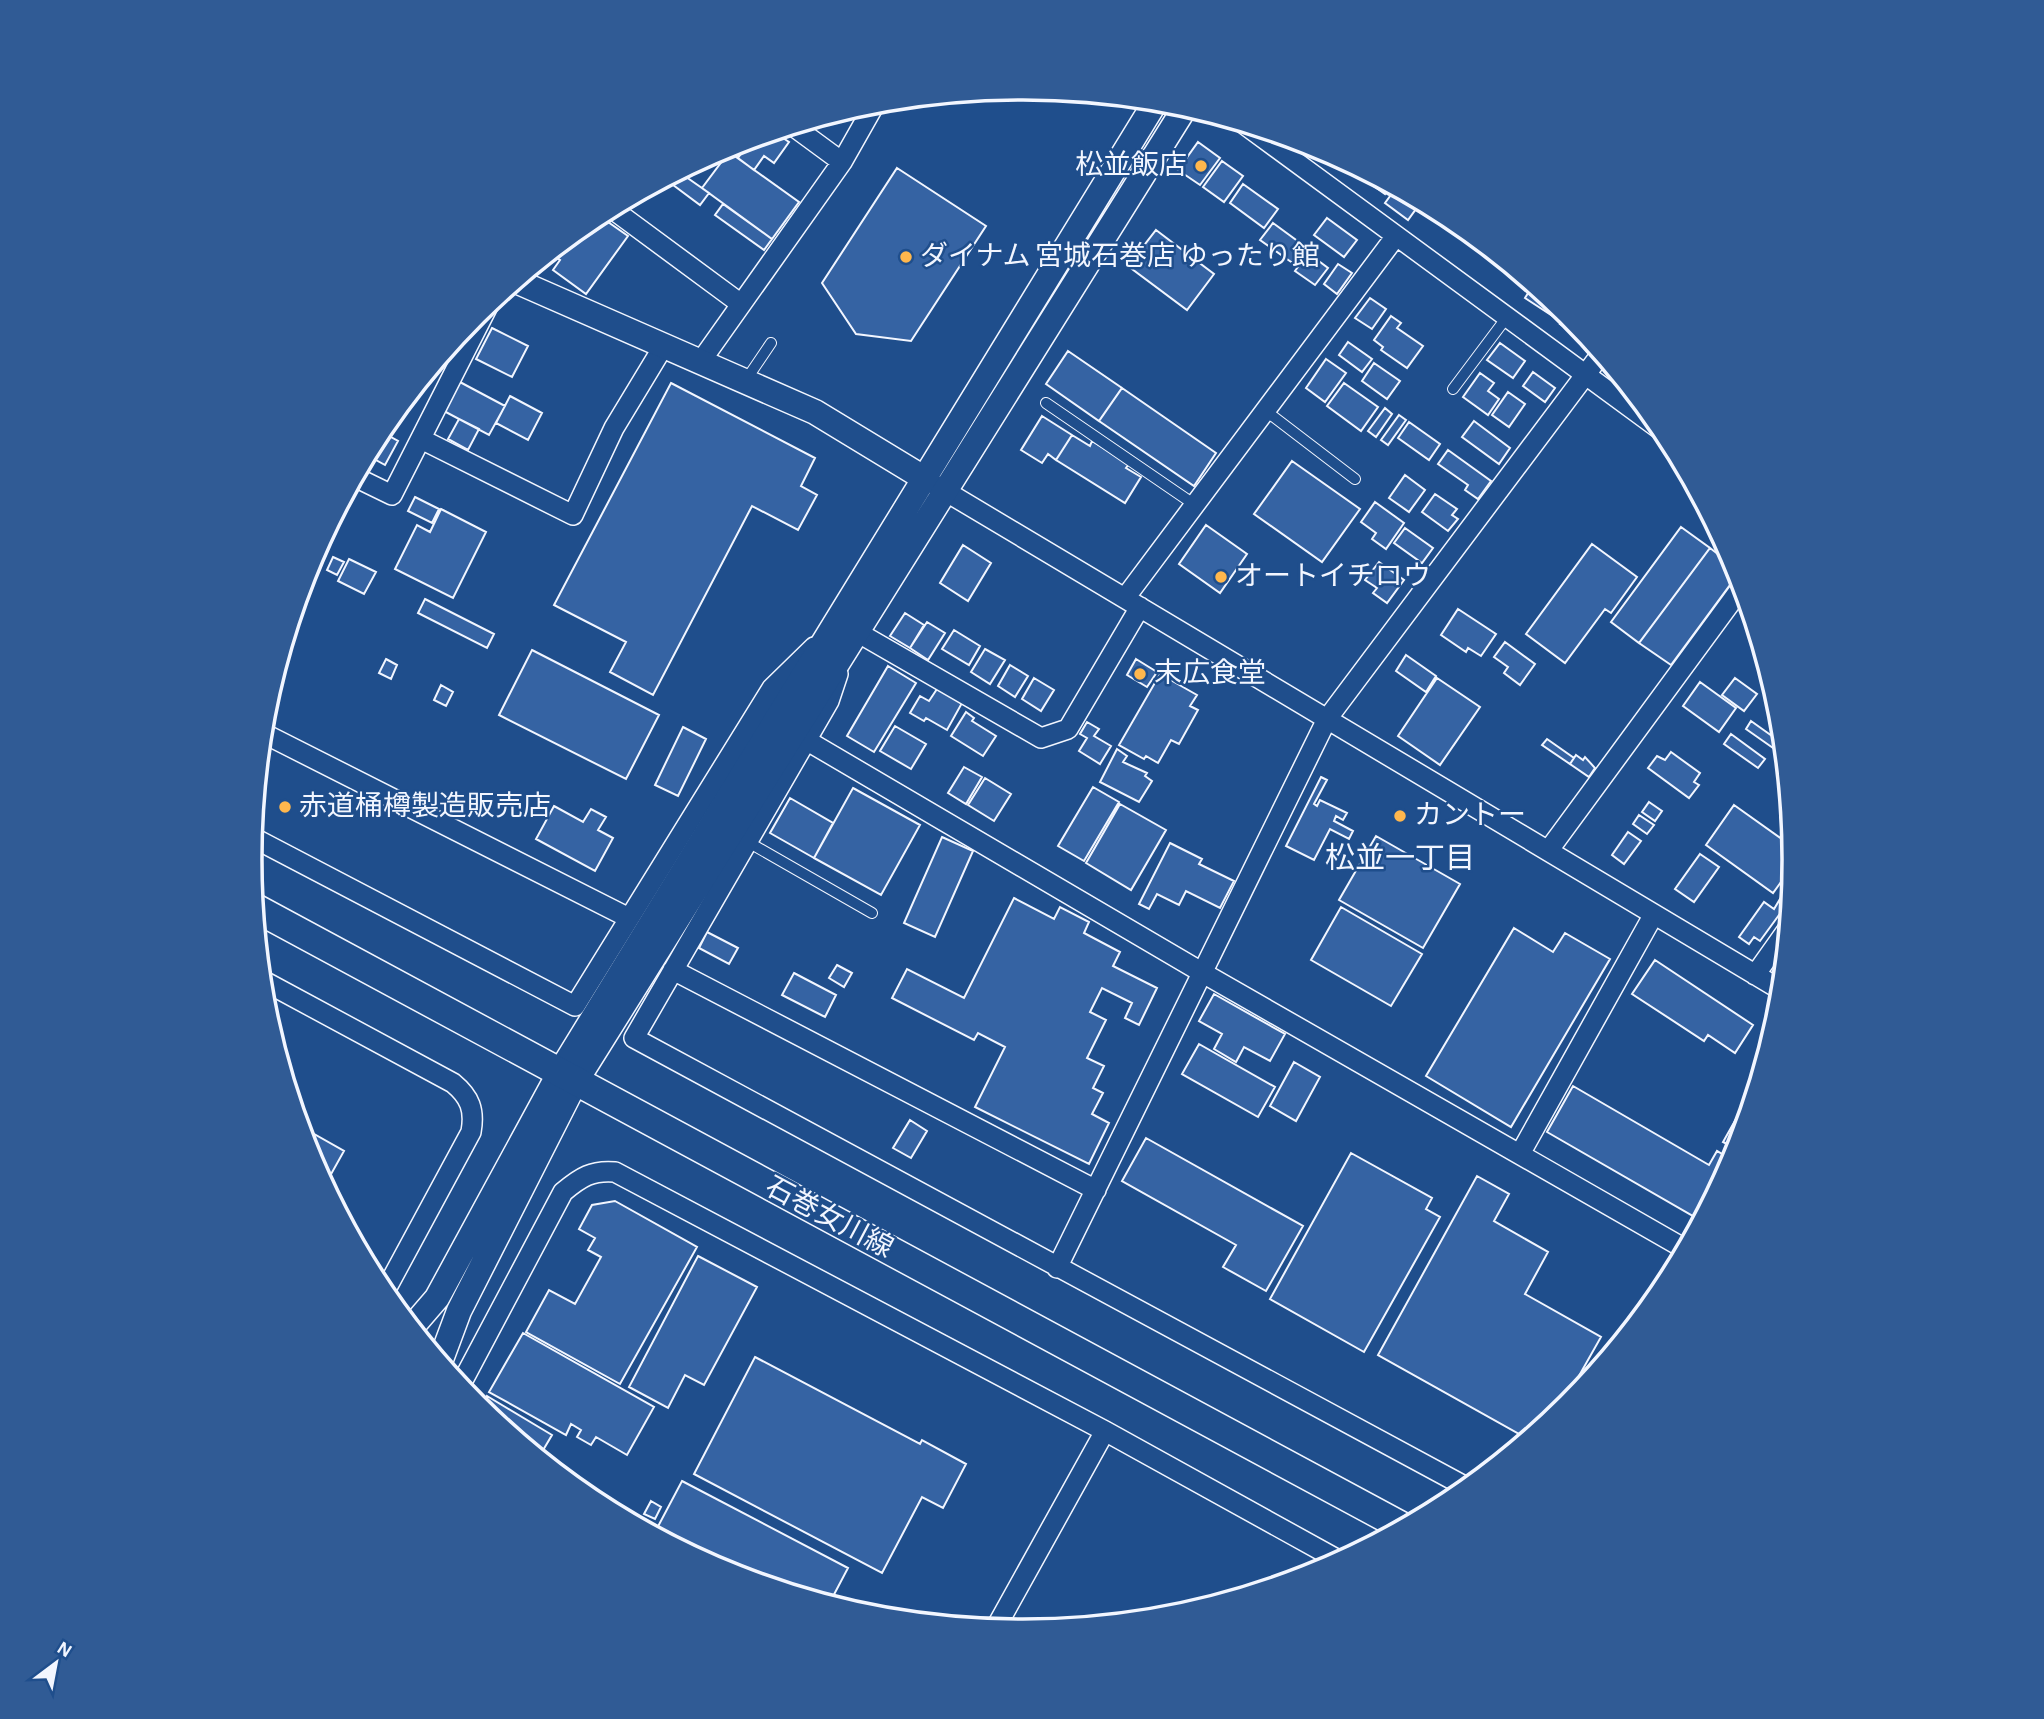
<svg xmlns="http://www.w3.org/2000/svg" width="2044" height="1719" viewBox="0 0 2044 1719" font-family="'Alegreya Sans','Noto Sans JP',sans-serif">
  <rect width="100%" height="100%" fill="#1f4e8c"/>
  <path fill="#3563a3" stroke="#f2f6ff" stroke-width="2" d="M 774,132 L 789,142 L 774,163 L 764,156 L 754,170 L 738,158 L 752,138 Z
    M 1198,142 L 1220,158 L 1200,185 L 1178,170 Z
    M 729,152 L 799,202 L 772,239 L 702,188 Z
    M 1222,161 L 1243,176 L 1224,202 L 1203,187 Z
    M 897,168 L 986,226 L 911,341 L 856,334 L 822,283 Z
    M 1357,168 L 1390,185 L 1385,194 L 1354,172 Z
    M 679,172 L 709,193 L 700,205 L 665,179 Z
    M 1243,184 L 1278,209 L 1264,228 L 1230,203 Z
    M 1396,188 L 1421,202 L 1408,220 L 1385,203 Z
    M 723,204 L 772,239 L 764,250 L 715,215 Z
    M 598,215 L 628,236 L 586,294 L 553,270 L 560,260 L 550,253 Z
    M 1327,218 L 1357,240 L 1344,257 L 1314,235 Z
    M 1273,223 L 1307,248 L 1294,264 L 1260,240 Z
    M 1156,230 L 1214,274 L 1187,310 L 1128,266 Z
    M 1308,253 L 1328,268 L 1315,285 L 1295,271 Z
    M 1338,264 L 1352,273 L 1337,294 L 1324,284 Z
    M 1533,285 L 1561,308 L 1554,317 L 1525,298 Z
    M 1370,298 L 1386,309 L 1372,329 L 1355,318 Z
    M 1568,314 L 1592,343 L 1591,345 L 1560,324 Z
    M 1391,316 L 1401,323 L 1397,328 L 1423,346 L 1407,368 L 1381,350 L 1383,347 L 1374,340 Z
    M 492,328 L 528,346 L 512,377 L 476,359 Z
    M 1348,342 L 1372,359 L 1362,372 L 1339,355 Z
    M 1500,343 L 1525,361 L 1513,378 L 1487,360 Z
    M 1068,351 L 1122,388 L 1099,421 L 1046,384 Z
    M 1326,359 L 1346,373 L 1325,402 L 1306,388 Z
    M 1374,363 L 1400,381 L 1387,399 L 1362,381 Z
    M 1533,372 L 1555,388 L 1545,402 L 1523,386 Z
    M 1480,373 L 1494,383 L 1488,391 L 1499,399 L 1488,415 L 1463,397 Z
    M 458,381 L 505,406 L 489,435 L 442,410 Z
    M 671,383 L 815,458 L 801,486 L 817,495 L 798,530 L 752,506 L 653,695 L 610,672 L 626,642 L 554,605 Z
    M 1344,383 L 1378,407 L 1361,431 L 1327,406 Z
    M 1122,388 L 1216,453 L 1194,486 L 1099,421 Z
    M 1508,392 L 1525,404 L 1509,427 L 1492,415 Z
    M 510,396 L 542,413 L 528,440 L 496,423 Z
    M 1385,408 L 1392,414 L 1376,437 L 1368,431 Z
    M 1399,415 L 1406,420 L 1388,445 L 1381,440 Z
    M 1042,416 L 1072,435 L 1056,460 L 1048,454 L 1042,463 L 1021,450 Z
    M 459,419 L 479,429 L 468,450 L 448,439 Z
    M 1474,421 L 1510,448 L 1499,464 L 1462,437 Z
    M 1409,422 L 1440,444 L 1429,460 L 1398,438 Z
    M 380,431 L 398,441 L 385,465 L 367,455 Z
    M 1072,435 L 1090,446 L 1092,441 L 1129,464 L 1126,468 L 1141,477 L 1125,503 L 1056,460 Z
    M 1448,450 L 1491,481 L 1478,499 L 1465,490 L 1468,485 L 1438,464 Z
    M 1292,461 L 1360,509 L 1322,562 L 1254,514 Z
    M 1405,475 L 1425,490 L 1409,512 L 1389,498 Z
    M 1435,494 L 1457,509 L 1452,515 L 1458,519 L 1448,531 L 1422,512 Z
    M 415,497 L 439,509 L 432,523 L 408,511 Z
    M 1375,502 L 1404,523 L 1386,549 L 1372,539 L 1376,533 L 1361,522 Z
    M 441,509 L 486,532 L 453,598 L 395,569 L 417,525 L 430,532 Z
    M 1206,525 L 1247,554 L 1220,593 L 1179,564 Z
    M 1681,527 L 1710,548 L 1639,643 L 1611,622 Z
    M 1405,528 L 1433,548 L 1422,563 L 1394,543 Z
    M 1592,544 L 1637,577 L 1611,613 L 1605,609 L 1565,663 L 1526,634 Z
    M 963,545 L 991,563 L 968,601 L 940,583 Z
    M 1710,548 L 1736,568 L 1738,574 L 1671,665 L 1639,643 Z
    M 333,557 L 344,562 L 337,575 L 327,570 Z
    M 349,559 L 376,572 L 364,594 L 338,581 Z
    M 1379,562 L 1404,580 L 1387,603 L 1373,593 L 1377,588 L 1365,580 Z
    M 425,599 L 494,634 L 487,648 L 418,613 Z
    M 1458,609 L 1496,634 L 1481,656 L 1468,648 L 1466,652 L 1441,635 Z
    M 905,613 L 924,625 L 910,648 L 890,636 Z
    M 927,622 L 945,633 L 928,660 L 910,648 Z
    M 954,630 L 980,646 L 969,665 L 942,649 Z
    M 1505,642 L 1535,664 L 1520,685 L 1504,673 L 1508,667 L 1494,657 Z
    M 985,649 L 1005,660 L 990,684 L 971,672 Z
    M 532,650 L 659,715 L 626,779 L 499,715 Z
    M 1406,655 L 1436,676 L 1426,692 L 1396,671 Z
    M 386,659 L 397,665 L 391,679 L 379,673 Z
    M 1136,659 L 1157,672 L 1147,687 L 1127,675 Z
    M 1010,665 L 1028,676 L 1015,697 L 998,686 Z
    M 888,666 L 916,683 L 874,752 L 847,736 Z
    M 1160,674 L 1197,695 L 1190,706 L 1198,710 L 1179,744 L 1171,740 L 1158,763 L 1146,756 L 1144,759 L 1119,745 Z
    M 1034,678 L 1054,690 L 1041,711 L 1022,699 Z
    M 1437,678 L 1480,707 L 1440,765 L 1398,736 Z
    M 1735,678 L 1757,694 L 1744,711 L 1722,695 Z
    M 1700,682 L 1736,708 L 1719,732 L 1683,706 Z
    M 441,685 L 453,692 L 446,706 L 434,700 Z
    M 937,689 L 962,703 L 947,730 L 926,718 L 924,721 L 910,713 L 920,696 L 929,701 Z
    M 966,712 L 974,718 L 972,721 L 996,736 L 983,756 L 951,736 Z
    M 1751,721 L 1779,741 L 1773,748 L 1746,729 Z
    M 1087,722 L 1099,729 L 1094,736 L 1111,746 L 1100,764 L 1079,751 L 1087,738 L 1080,734 Z
    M 895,726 L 926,744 L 911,769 L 880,751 Z
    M 683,727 L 706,739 L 678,796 L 655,785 Z
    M 1731,734 L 1765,759 L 1758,768 L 1724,744 Z
    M 1547,739 L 1574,758 L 1570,764 L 1542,745 Z
    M 1117,749 L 1127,756 L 1123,762 L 1147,773 L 1145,776 L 1152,781 L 1139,802 L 1100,782 Z
    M 1671,752 L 1700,773 L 1694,782 L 1699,785 L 1689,798 L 1648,768 L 1657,756 L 1665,760 Z
    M 1576,755 L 1583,760 L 1585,757 L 1595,768 L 1589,777 L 1570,764 Z
    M 964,767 L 982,777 L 966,804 L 948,793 Z
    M 1321,777 L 1327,780 L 1314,804 L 1317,806 L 1320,800 L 1347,813 L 1343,820 L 1336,816 L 1334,821 L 1353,831 L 1349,839 L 1330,829 L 1314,860 L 1286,846 Z
    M 985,778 L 1011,794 L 994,821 L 968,805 Z
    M 1093,787 L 1119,802 L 1084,861 L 1058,846 Z
    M 853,788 L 920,825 L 881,895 L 814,858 Z
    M 790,798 L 833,823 L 814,858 L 770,833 Z
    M 1649,802 L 1662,811 L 1655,821 L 1642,812 Z
    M 1120,804 L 1166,830 L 1131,890 L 1086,863 Z
    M 1734,805 L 1793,847 L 1794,864 L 1773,893 L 1706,845 Z
    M 554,806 L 583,822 L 591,809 L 606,817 L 598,830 L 613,838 L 595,871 L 536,839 Z
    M 1639,815 L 1654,825 L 1647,834 L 1633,824 Z
    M 1628,832 L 1641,841 L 1624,864 L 1612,855 Z
    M 1376,836 L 1460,884 L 1423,948 L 1339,900 Z
    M 942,837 L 973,851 L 935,937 L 904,923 Z
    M 1170,843 L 1202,859 L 1199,864 L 1234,881 L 1220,908 L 1186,891 L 1179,905 L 1157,894 L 1149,909 L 1139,904 Z
    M 1700,854 L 1719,867 L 1694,902 L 1675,889 Z
    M 1014,898 L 1054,919 L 1060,907 L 1089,922 L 1084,933 L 1120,952 L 1113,966 L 1157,988 L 1139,1025 L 1125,1018 L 1132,1003 L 1102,988 L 1090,1012 L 1106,1020 L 1087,1058 L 1104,1066 L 1093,1088 L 1103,1093 L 1092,1114 L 1109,1123 L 1089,1164 L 975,1107 L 1005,1047 L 978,1033 L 974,1040 L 892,998 L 907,969 L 964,998 Z
    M 1780,899 L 1787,904 L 1760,941 L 1754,937 L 1749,944 L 1739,937 L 1764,902 L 1774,909 Z
    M 1341,907 L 1422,954 L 1391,1006 L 1311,960 Z
    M 1514,928 L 1553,952 L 1565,933 L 1610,959 L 1511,1127 L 1426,1076 Z
    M 707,932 L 738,948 L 729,964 L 699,948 Z
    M 1655,960 L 1753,1025 L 1735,1053 L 1708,1035 L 1704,1041 L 1632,994 Z
    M 837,965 L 852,973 L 844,987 L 829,978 Z
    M 794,973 L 836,995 L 825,1017 L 782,995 Z
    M 1214,994 L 1285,1034 L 1270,1061 L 1244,1047 L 1236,1062 L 1214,1049 L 1222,1034 L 1199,1021 Z
    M 1199,1044 L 1275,1087 L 1258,1117 L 1182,1074 Z
    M 1294,1062 L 1320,1077 L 1296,1121 L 1270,1106 Z
    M 1758,1080 L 1737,1149 L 1723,1142 Z
    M 1573,1086 L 1709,1165 L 1717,1151 L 1732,1160 L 1700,1220 L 1547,1132 Z
    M 910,1120 L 927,1131 L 911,1158 L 893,1148 Z
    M 300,1126 L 344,1151 L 325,1185 L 309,1155 Z
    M 1146,1138 L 1303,1226 L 1266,1291 L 1223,1267 L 1236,1245 L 1122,1181 Z
    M 1351,1153 L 1432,1198 L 1426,1209 L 1440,1217 L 1364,1352 L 1270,1299 Z
    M 1477,1176 L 1509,1194 L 1494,1221 L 1548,1252 L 1525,1294 L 1601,1337 L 1558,1413 L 1528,1439 L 1378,1355 Z
    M 615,1201 L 697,1247 L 620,1384 L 526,1332 L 549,1290 L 575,1304 L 601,1257 L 588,1250 L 595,1238 L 579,1229 L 592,1205 Z
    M 698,1256 L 757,1287 L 704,1385 L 685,1375 L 668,1408 L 629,1387 Z
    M 523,1333 L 654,1407 L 627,1455 L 596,1437 L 591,1445 L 577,1437 L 581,1430 L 571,1424 L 566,1435 L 489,1392 Z
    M 755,1357 L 920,1444 L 922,1440 L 966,1464 L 943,1508 L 922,1497 L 882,1573 L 694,1474 Z
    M 487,1396 L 552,1435 L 539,1457 L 480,1408 Z
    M 682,1481 L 848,1568 L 829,1604 L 726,1573 L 654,1534 Z
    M 651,1501 L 661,1507 L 655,1519 L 644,1514 Z"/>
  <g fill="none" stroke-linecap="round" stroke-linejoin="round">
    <g stroke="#f2f6ff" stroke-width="12">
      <path id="service" d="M 746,380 L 771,343
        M 1453,389 L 1507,317
        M 1046,403 L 1195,505
        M 1266,411 L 1355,479
        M 748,842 L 872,913"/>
    </g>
    <g stroke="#f2f6ff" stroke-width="22">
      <path id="minor" d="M 1244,124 L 1665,433
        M 793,126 L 842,162
        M 611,208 L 741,304
        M 701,361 L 842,162 L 876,102
        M 421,439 L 573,515 L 614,428 L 663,347
        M 355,477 L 392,495 L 490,302
        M 935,485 L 1781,990
        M 1125,598 L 1396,236
        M 857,632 L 1041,738 L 1068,729 L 1140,607
        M 838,674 L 829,701 L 634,1038 L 1468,1488
        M 263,733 L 629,918
        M 806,740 L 1203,973 L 1685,1249
        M 252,837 L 575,1006 L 772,688 L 814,647
        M 1548,851 L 1742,587
        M 673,970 L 1096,1190
        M 1755,975 L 1787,930
        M 262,980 L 453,1083 C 470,1097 475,1110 471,1132 L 384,1293
        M 1520,1154 L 1654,914
        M 1057,1268 L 1327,719 L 1601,354
        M 460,1386 L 563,1192 C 581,1177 592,1170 615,1172 L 1105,1431 L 1340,1561
        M 995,1629 L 1105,1431"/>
    </g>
    <g stroke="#f2f6ff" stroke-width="27">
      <path id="tertiary" d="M 516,281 L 815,412 L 922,477
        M 412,1327 L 437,1298 L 560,1072 L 1156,101
        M 440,1362 L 459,1311 L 576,1081 L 1186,106"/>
    </g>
    <g stroke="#f2f6ff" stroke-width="31">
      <path id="secondary" d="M 255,908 L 1403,1527"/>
    </g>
    <use href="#service" stroke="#1f4e8c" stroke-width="10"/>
    <use href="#minor" stroke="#1f4e8c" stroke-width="19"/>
    <use href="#tertiary" stroke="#1f4e8c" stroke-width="24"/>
    <use href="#secondary" stroke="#1f4e8c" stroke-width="28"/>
  </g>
  <g fill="#ffb74d" stroke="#1f4e8c" stroke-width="2.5">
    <circle cx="1201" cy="166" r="7"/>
    <circle cx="906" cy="257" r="7"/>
    <circle cx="1221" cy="577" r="7"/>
    <circle cx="1140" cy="674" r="7"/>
    <circle cx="285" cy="807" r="7"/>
    <circle cx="1400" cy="816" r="7"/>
  </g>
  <g text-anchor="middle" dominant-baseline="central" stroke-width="5" stroke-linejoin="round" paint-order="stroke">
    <g font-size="28" fill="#f2f6ff" stroke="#1f4e8c" text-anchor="start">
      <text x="1187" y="166" text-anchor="end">松並飯店</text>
      <text x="920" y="257">ダイナム 宮城石巻店 ゆったり館</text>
      <text x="1235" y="577">オートイチロウ</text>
      <text x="1154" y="674">末広食堂</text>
      <text x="299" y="807">赤道桶樽製造販売店</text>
      <text x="1414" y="816">カントー</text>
    </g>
    <g font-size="28" fill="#f2f6ff" stroke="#1f4e8c">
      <text transform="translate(829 1218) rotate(28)">石巻女川線</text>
    </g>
    <g font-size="30" fill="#f2f6ff" stroke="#1f4e8c">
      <text x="1400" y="859">松並一丁目</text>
    </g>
  </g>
  <path d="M0 0H2044V1719H0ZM1021 100H1023A759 759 0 0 1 1782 859V860A759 759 0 0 1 1023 1619H1021A759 759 0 0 1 262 860V859A759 759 0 0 1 1021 100Z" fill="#305b95" fill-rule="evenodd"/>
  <path fill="none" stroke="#f2f6ff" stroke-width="3.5" d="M1021 100H1023A759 759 0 0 1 1782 859V860A759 759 0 0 1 1023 1619H1021A759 759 0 0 1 262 860V859A759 759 0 0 1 1021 100Z"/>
  <g transform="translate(56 1663) rotate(32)" stroke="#1f4e8c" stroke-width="5" paint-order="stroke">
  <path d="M0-5L12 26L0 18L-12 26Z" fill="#f2f6ff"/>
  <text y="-10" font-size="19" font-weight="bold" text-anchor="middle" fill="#f2f6ff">N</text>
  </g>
</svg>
